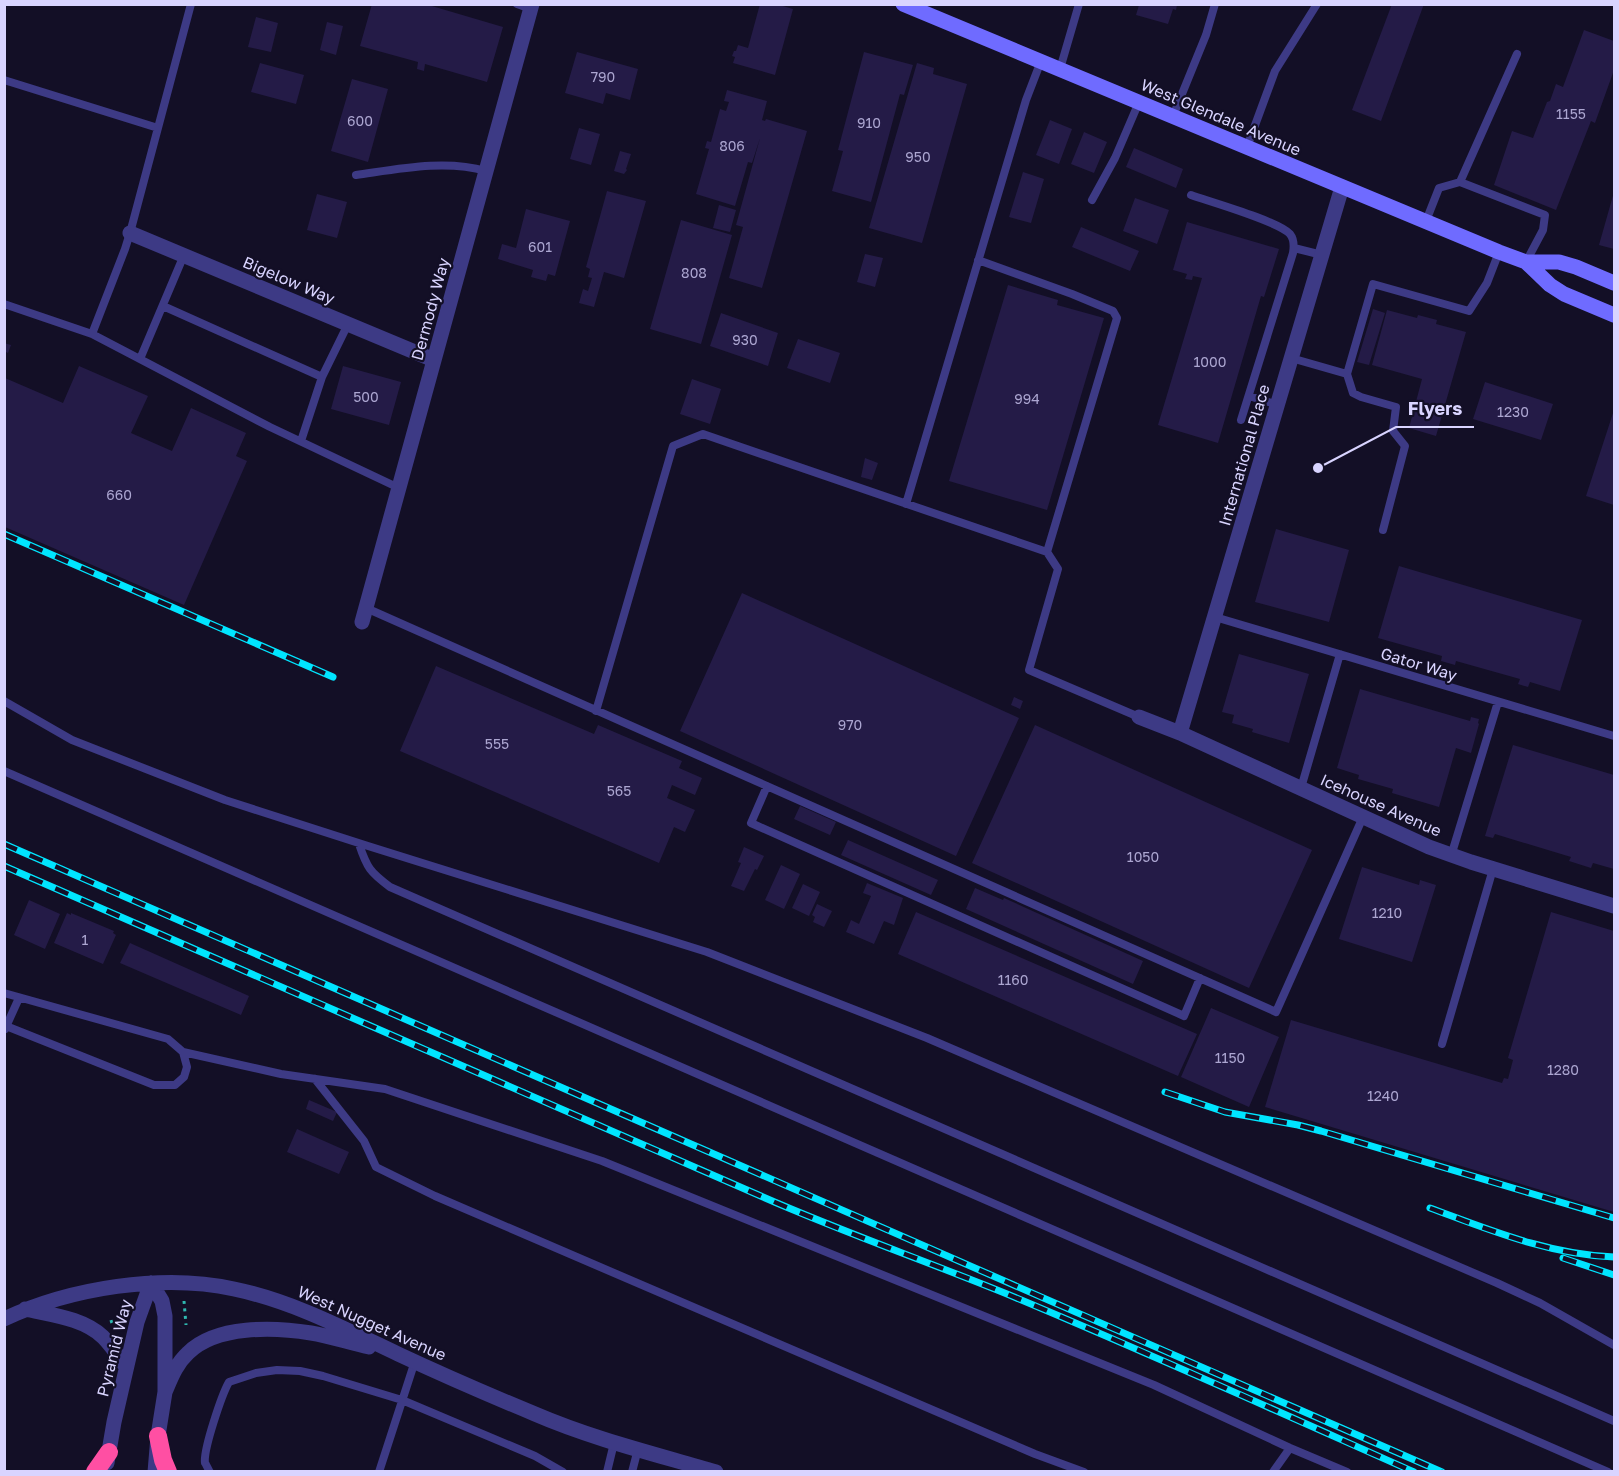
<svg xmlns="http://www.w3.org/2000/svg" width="1619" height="1476" viewBox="0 0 1619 1476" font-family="'Golos Text',sans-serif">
  <rect width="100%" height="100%" fill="#130f26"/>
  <path fill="#241b47" d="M 372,4 L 425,4 L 503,27 L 487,82 L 425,64 L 424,71 L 417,69 L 418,62 L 360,46 Z
    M 760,4 L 776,4 L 793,9 L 775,75 L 733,63 L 735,57 L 732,56 L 734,51 L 736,51 L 738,45 L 748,48 Z
    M 1392,4 L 1424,4 L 1381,121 L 1352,110 Z
    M 1139,5 L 1177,5 L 1176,10 L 1173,9 L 1168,24 L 1136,15 Z
    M 256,17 L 278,23 L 271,52 L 248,47 Z
    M 327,22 L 343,26 L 336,55 L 320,50 Z
    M 1584,30 L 1614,41 L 1614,70 L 1595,123 L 1591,121 L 1556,210 L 1494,185 L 1512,131 L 1533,138 L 1547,102 L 1550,101 L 1556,84 L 1563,87 Z
    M 577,52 L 638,69 L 630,100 L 606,93 L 603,104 L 565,93 Z
    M 864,52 L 913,65 L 904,95 L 900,94 L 871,202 L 832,191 L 843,151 L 838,150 Z
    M 260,63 L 304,75 L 296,104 L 251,92 Z
    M 917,63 L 934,68 L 933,74 L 967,84 L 922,243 L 869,228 Z
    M 352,79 L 388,89 L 368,162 L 331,151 Z
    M 727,90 L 767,101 L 762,120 L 765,121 L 766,119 L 807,131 L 762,288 L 729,278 L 743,227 L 736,225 L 760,138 L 752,163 L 748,162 L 735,206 L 696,194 L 709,149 L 705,148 L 707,141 L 711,142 L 720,109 L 726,111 L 729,102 L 724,101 Z
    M 1050,120 L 1072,129 L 1059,164 L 1036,155 Z
    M 579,128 L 600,134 L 591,165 L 570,159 Z
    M 1084,132 L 1107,142 L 1094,173 L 1071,164 Z
    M 1134,148 L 1183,169 L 1176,188 L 1126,167 Z
    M 620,151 L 631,154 L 626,169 L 627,170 L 624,174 L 614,171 Z
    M 1023,172 L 1044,179 L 1031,223 L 1009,217 Z
    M 607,191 L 646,201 L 624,278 L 604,272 L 594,307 L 579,303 L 583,289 L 588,291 L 592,278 L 588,277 L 590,269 L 586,267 Z
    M 1614,192 L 1614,249 L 1599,245 Z
    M 317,194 L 347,202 L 337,238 L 307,230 Z
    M 1135,198 L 1169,210 L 1157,244 L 1123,231 Z
    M 719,205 L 736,210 L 730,232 L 713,228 Z
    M 526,209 L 570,221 L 555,276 L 548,274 L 546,281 L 531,277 L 533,270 L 498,259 L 502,244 L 516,248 Z
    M 681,220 L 732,235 L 701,344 L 650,329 Z
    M 1187,222 L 1279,249 L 1264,297 L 1261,296 L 1218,443 L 1158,425 L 1202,278 L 1193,276 L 1192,280 L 1185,279 L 1187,274 L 1173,270 Z
    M 1081,227 L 1139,251 L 1130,271 L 1072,247 Z
    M 865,254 L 883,258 L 875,287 L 857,282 Z
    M 1008,285 L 1058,300 L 1057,305 L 1104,318 L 1047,510 L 949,481 Z
    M 1373,309 L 1385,313 L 1369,365 L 1357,362 Z
    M 1387,310 L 1417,318 L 1418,315 L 1437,320 L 1436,324 L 1466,332 L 1436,436 L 1409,428 L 1422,379 L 1372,365 Z
    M 721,313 L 778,333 L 768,366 L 710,346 Z
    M 798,339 L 840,353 L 830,383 L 787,368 Z
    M 4,343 L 11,345 L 8,353 L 4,351 Z
    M 79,366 L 148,396 L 131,433 L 172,451 L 191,408 L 246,433 L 236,456 L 247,461 L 184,605 L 5,527 L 5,378 L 63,403 Z
    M 343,366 L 401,382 L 389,425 L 331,409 Z
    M 692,379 L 721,389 L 710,424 L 680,414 Z
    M 1485,382 L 1553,404 L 1541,440 L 1473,419 Z
    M 1614,410 L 1614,505 L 1586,496 Z
    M 865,458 L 878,463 L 872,480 L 861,477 Z
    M 1276,529 L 1349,550 L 1329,622 L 1255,602 Z
    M 1399,566 L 1582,620 L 1560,691 L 1530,682 L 1528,687 L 1518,684 L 1520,679 L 1456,661 L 1455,665 L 1441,661 L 1442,656 L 1378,638 Z
    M 742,593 L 1019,718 L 956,856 L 680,731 Z
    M 1239,654 L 1309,674 L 1289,743 L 1252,732 L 1253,729 L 1232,723 L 1234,715 L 1222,712 Z
    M 436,666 L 594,734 L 598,725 L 682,761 L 679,768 L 702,778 L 695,795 L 672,785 L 667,798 L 695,810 L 685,832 L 674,827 L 659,863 L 400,751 Z
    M 1360,689 L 1470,721 L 1471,717 L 1479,719 L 1478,723 L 1479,724 L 1471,753 L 1456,748 L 1439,807 L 1392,793 L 1393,789 L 1358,779 L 1359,775 L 1337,768 Z
    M 1014,697 L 1023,701 L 1020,709 L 1011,705 Z
    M 1035,725 L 1312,850 L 1249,988 L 972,863 Z
    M 1513,745 L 1614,775 L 1614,869 L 1593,863 L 1591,868 L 1569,861 L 1571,857 L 1495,834 L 1493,838 L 1485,836 Z
    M 800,806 L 836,822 L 830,835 L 794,819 Z
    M 848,840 L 938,880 L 931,895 L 841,855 Z
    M 744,847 L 764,856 L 757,870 L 755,869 L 744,891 L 731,886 L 741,863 L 738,862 Z
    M 781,865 L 800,874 L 784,909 L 765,900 Z
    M 1362,867 L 1419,885 L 1420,880 L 1436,885 L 1412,962 L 1339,939 Z
    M 867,883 L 903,898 L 894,925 L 884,921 L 874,944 L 846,932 L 851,920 L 859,924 L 871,896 L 863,893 Z
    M 803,884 L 820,892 L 809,916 L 792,908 Z
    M 975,888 L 1003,900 L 1004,898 L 1143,961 L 1133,984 L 966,909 Z
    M 29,900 L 60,914 L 45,949 L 14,935 Z
    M 817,904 L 832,911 L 824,927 L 813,922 L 815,917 L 812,915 Z
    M 916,912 L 1197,1034 L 1178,1076 L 898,954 Z
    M 1551,912 L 1614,931 L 1614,1212 L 1265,1107 L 1291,1020 L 1502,1083 L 1504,1078 L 1508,1079 L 1513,1060 L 1508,1058 Z
    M 67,913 L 71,915 L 71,913 L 114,931 L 113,933 L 116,935 L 103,964 L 54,943 Z
    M 130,943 L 249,996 L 241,1015 L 120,963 Z
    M 1211,1008 L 1279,1037 L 1249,1107 L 1181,1077 Z
    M 309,1100 L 337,1112 L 333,1121 L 306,1109 Z
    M 297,1129 L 349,1152 L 339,1174 L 287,1152 Z"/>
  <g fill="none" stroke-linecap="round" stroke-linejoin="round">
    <path stroke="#2fb8b0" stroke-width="3" stroke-dasharray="3 4.5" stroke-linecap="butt" d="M 184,1301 L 186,1325
      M 110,1322 L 122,1318"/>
    <path stroke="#3d3a85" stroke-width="8" d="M 517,4 L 531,9
      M 1060,69 L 1079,4
      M 4,80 L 158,128
      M 1173,116 L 1206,35 L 1215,4
      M 1247,147 L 1275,71 L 1317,4
      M 356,175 C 398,169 445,159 486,171
      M 1460,182 L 1517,54
      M 1191,195 C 1211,202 1278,221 1290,234 C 1294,239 1294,247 1293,253 L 1241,420
      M 1092,200 L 1115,158 L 1139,102
      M 1426,221 L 1439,188 L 1460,182 L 1545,215 L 1543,230 L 1526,262
      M 1294,248 L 1322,255
      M 978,260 L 1072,294 L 1113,311 L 1117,318 L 1047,552
      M 4,304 L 92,334 L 270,427 L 399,488
      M 163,306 L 322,377 L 301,441
      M 92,334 L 125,249 L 130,233 L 191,4
      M 1291,358 L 1347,374 L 1373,284 L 1469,311 L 1487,283 L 1499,252
      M 140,359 L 184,255
      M 1347,374 L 1353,393 L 1361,397 L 1396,407 L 1393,431 L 1405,446 L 1383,530
      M 322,377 L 348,324
      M 1249,396 L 1278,405
      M 906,504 L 1026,100 L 1041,61
      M 366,608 L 1276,1012 L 1363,817
      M 1215,617 L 1614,736
      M 4,701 L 72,740 L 225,800 L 368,846 L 707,952 L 927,1038 L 1497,1283 L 1540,1303 L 1614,1345
      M 596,711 L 673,446 L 703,434 L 1047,552 L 1058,569 L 1029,670 L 1139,717
      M 4,771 L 1608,1472
      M 767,786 L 751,823 L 1184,1016 L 1200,978
      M 1301,788 L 1340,654
      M 359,844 C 367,868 370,872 390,887 L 1614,1421
      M 1451,856 L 1498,702
      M 4,993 L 168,1039 L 183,1052 L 187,1067 L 184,1077 L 175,1085 L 154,1085 L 6,1026
      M 5,1029 L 19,998
      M 1442,1044 L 1493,869
      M 183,1052 L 281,1074 L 385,1089 L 602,1161 L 1154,1385 L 1290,1448 L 1347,1472
      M 315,1079 L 364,1141 L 376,1167 L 435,1196 L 1035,1454 L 1084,1472
      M 210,1472 C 209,1471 206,1464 205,1463 C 203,1450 222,1394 229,1382 L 256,1373 L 277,1370 L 300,1371 L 323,1376 L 402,1400 L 535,1456 L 563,1472
      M 379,1472 L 415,1361
      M 607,1472 L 614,1443
      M 632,1472 L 638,1449
      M 1273,1472 L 1290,1448"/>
    <path stroke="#3d3a85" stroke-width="15" d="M 130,233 L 434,360
      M 362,622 L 532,4
      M 1139,717 L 1180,733 L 1429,847 L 1471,862 L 1614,906
      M 1180,733 L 1342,187"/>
    <path stroke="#3d3a85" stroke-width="15" d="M 151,1283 L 162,1301 L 165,1316 L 165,1392 L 158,1436 L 155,1472
      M 25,1309 C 51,1315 83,1318 103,1337 C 112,1346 119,1357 126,1367
      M 4,1319 C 70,1288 163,1273 234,1289 C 292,1301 345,1329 398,1354 C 443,1375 489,1395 535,1414 C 593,1439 655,1454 716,1472
      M 165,1392 C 171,1378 176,1364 188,1353 C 216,1325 274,1327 311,1333 C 330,1336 350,1343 369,1347
      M 107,1463 L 114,1422 L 137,1322 L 151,1283"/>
    <path stroke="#6f6bff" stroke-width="15" d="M 903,4 L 1499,252 L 1526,262 L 1559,262 L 1576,267 L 1614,283
      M 1526,262 L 1550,285 L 1564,294 L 1614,315"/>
    <path stroke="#ff4fa3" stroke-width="18" d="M 158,1436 L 163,1460 L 168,1472
      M 95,1472 L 109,1452"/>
    <g stroke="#00e5ff" stroke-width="7">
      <path id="rail" d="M 4,534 L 333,677
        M 4,844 L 1442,1472
        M 4,866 L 763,1197 C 843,1232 926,1261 1007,1294 C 1144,1351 1279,1412 1414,1472
        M 1165,1092 L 1225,1112 L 1298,1125 L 1321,1131 L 1614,1218
        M 1430,1208 C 1490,1230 1550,1255 1614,1257
        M 1563,1258 L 1614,1275"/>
    </g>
    <use href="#rail" stroke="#130f26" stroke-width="4.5" stroke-dasharray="14" stroke-linecap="butt"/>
  </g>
  <g text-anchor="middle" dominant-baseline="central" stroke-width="4.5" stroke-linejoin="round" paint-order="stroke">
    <g font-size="14" fill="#aca6d1">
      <text x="603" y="76">790</text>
      <text x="1571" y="113">1155</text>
      <text x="360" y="120">600</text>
      <text x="869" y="122">910</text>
      <text x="732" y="145">806</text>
      <text x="918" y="156">950</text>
      <text x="540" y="246">601</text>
      <text x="694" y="272">808</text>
      <text x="745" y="339">930</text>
      <text x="1210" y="361">1000</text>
      <text x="366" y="396">500</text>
      <text x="1027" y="398">994</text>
      <text x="1513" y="411">1230</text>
      <text x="119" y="494">660</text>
      <text x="850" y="724">970</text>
      <text x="497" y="743">555</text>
      <text x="619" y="790">565</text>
      <text x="1143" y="856">1050</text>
      <text x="1387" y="912">1210</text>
      <text x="85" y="939">1</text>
      <text x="1013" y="979">1160</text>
      <text x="1230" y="1057">1150</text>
      <text x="1563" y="1069">1280</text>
      <text x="1383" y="1095">1240</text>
    </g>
    <g font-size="16" fill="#d9d4ff" stroke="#130f26">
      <text transform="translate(1221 117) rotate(23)">West Glendale Avenue</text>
      <text transform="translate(289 280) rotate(23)">Bigelow Way</text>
      <text transform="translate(430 309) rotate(-75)">Dermody Way</text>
      <text transform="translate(1244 455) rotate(-74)">International Place</text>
      <text transform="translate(1419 664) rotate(17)">Gator Way</text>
      <text transform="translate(1381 805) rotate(24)">Icehouse Avenue</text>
      <text transform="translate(372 1323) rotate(24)">West Nugget Avenue</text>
      <text transform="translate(114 1348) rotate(-76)">Pyramid Way</text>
    </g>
  </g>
  <path fill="none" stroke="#d9d4ff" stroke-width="2" d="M1318 468L1396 427H1474"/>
  <circle fill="#d9d4ff" stroke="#130f26" stroke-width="2" cx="1318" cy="468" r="6"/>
  <g font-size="18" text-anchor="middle" font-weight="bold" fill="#d9d4ff" stroke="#130f26" stroke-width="4.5" stroke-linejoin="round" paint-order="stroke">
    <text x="1435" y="415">Flyers</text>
  </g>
  <rect width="1619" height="1476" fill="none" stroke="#d9d4ff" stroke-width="12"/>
</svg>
